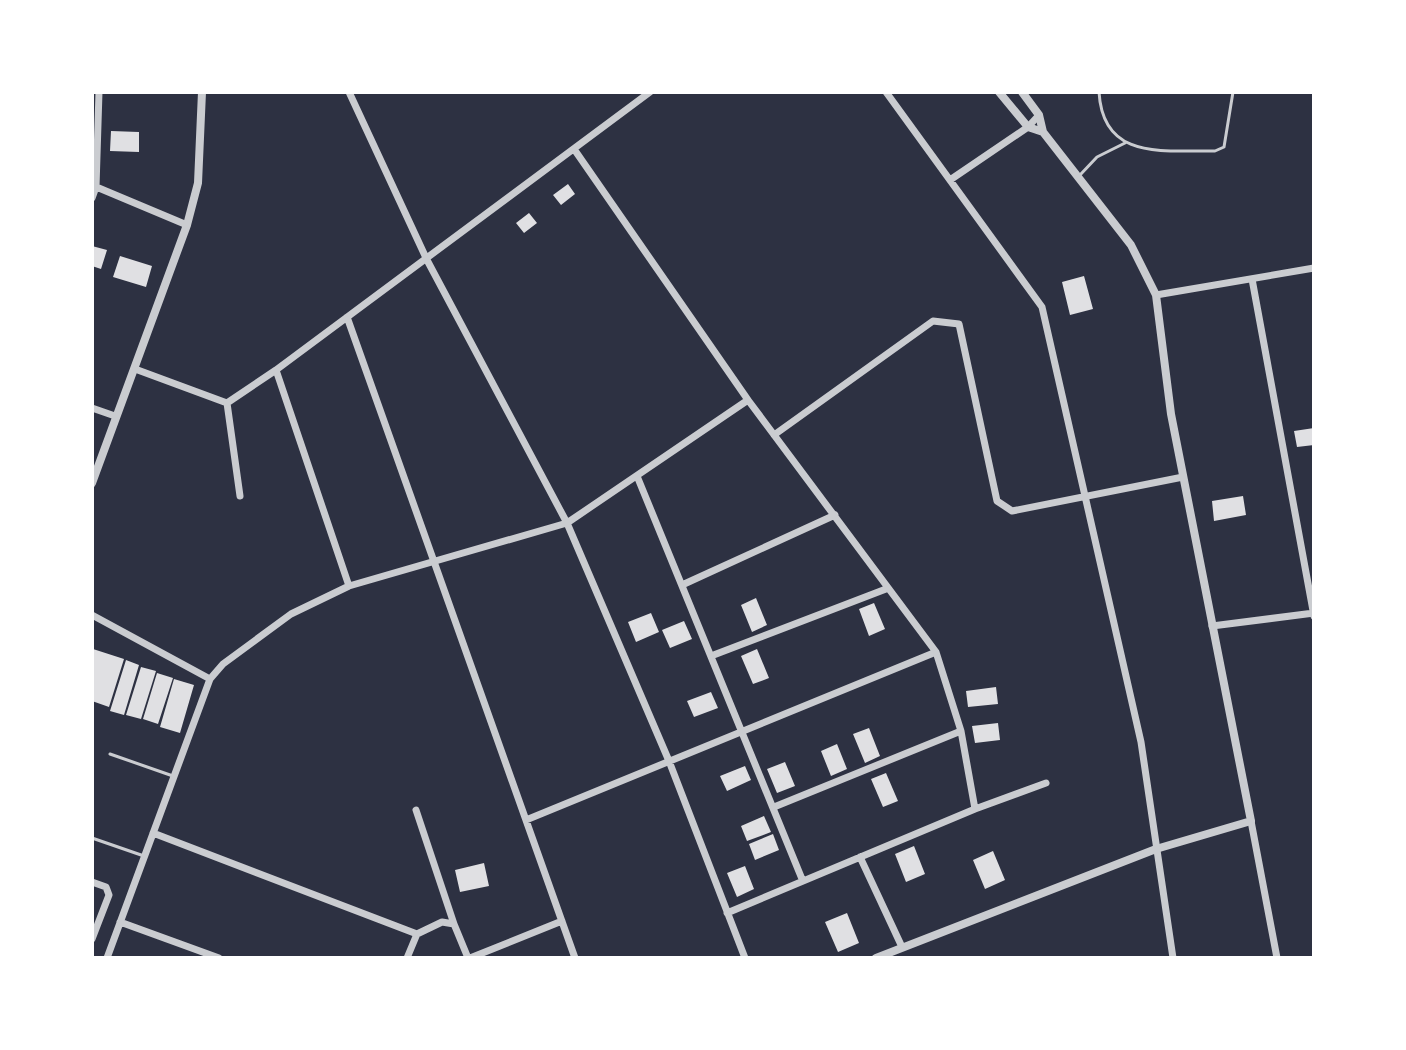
<svg xmlns="http://www.w3.org/2000/svg" width="1406" height="1050" viewBox="0 0 1406 1050" font-family="Signika,sans-serif">
  <rect width="100%" height="100%" fill="#2d3142"/>
  <path fill="#e0e0e3" d="M 111,131 L 139,132 L 139,152 L 110,151 Z
    M 568,184 L 575,194 L 561,205 L 553,195 Z
    M 529,213 L 537,223 L 524,233 L 516,223 Z
    M 92,246 L 107,250 L 101,269 L 92,266 Z
    M 120,256 L 152,266 L 146,287 L 113,277 Z
    M 1084,276 L 1093,309 L 1070,315 L 1062,282 Z
    M 1314,428 L 1314,445 L 1297,447 L 1294,431 Z
    M 1243,496 L 1246,515 L 1214,521 L 1212,501 Z
    M 756,598 L 767,625 L 752,632 L 741,605 Z
    M 874,603 L 885,629 L 869,636 L 859,609 Z
    M 651,613 L 659,632 L 636,642 L 628,622 Z
    M 684,621 L 692,639 L 670,648 L 662,630 Z
    M 93,649 L 124,659 L 109,707 L 92,701 Z
    M 757,649 L 769,678 L 753,684 L 741,656 Z
    M 126,660 L 139,665 L 124,715 L 110,711 Z
    M 141,667 L 156,671 L 141,719 L 126,715 Z
    M 157,673 L 173,678 L 158,724 L 143,719 Z
    M 174,679 L 194,685 L 180,733 L 160,727 Z
    M 996,687 L 998,704 L 968,707 L 966,691 Z
    M 711,692 L 718,708 L 694,717 L 687,701 Z
    M 998,723 L 1000,740 L 975,743 L 972,726 Z
    M 869,728 L 880,756 L 865,763 L 853,734 Z
    M 837,744 L 847,769 L 831,776 L 821,751 Z
    M 785,762 L 795,786 L 777,793 L 767,769 Z
    M 745,766 L 751,780 L 727,791 L 720,776 Z
    M 886,773 L 898,801 L 883,807 L 871,779 Z
    M 764,816 L 771,832 L 747,841 L 741,826 Z
    M 773,834 L 779,850 L 755,860 L 749,844 Z
    M 914,846 L 925,874 L 906,882 L 895,854 Z
    M 993,851 L 1005,880 L 985,889 L 973,860 Z
    M 484,863 L 489,886 L 460,892 L 455,870 Z
    M 745,866 L 754,889 L 737,897 L 727,873 Z
    M 847,913 L 859,943 L 838,952 L 825,922 Z"/>
  <g fill="none" stroke-linecap="round" stroke-linejoin="round">
    <path stroke="#caccd0" stroke-width="3" d="M 1099,92 C 1103,161 1163,150 1215,151 L 1224,147 L 1233,92
      M 1080,175 L 1097,157 L 1125,143
      M 110,754 L 173,776
      M 92,838 L 144,856"/>
    <path stroke="#caccd0" stroke-width="7" d="M 349,92 L 427,260 L 567,523 L 669,761 L 745,958
      M 886,92 L 1042,307 L 1141,742 L 1173,958
      M 574,149 L 748,400 L 936,652 L 961,731 L 975,809
      M 950,180 L 1028,127 L 1039,115
      M 94,186 L 187,225
      M 92,198 L 96,187 L 99,92
      M 1252,279 L 1314,616
      M 1156,295 L 1314,268
      M 347,317 L 575,958
      M 135,369 L 227,403 L 276,370 L 650,92
      M 276,370 L 349,586
      M 227,403 L 240,496
      M 92,408 L 115,416
      M 774,435 L 933,321 L 959,324 L 997,501 L 1012,511 L 1183,477
      M 637,476 L 802,879
      M 682,585 L 835,515
      M 92,615 L 210,679
      M 1212,626 L 1314,613
      M 711,656 L 886,589
      M 774,807 L 961,731
      M 416,810 L 454,924
      M 526,820 L 936,652
      M 1251,821 L 1277,958
      M 153,833 L 417,934
      M 860,857 L 902,947
      M 92,882 L 106,887 L 109,895 L 92,939
      M 727,913 L 975,809 L 1046,783
      M 120,922 L 219,958
      M 107,958 L 210,679 L 223,664 L 291,614 L 349,586 L 567,523 L 748,400
      M 407,958 L 417,934 L 442,922 L 454,924 L 468,958
      M 470,958 L 562,921"/>
    <path stroke="#caccd0" stroke-width="8" d="M 999,92 L 1028,127 L 1043,132
      M 92,483 L 187,225 L 198,183 L 202,92
      M 876,958 L 1156,849 L 1251,821 L 1171,414 L 1156,295 L 1131,245 L 1043,132 L 1039,115 L 1022,92"/>
  </g>
  <rect width="1406" height="1050" fill="none" stroke="#ffffff" stroke-width="188"/>
</svg>
